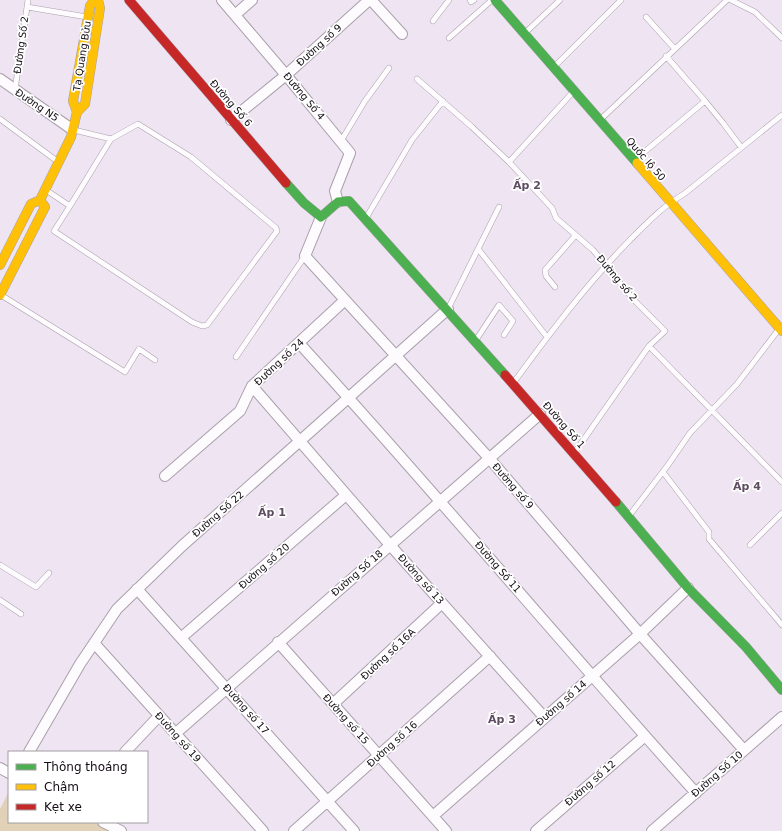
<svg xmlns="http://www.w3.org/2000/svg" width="782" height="831" viewBox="0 0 782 831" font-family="'DejaVu Sans',sans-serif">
  <rect width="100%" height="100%" fill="#efe4f1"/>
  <path fill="#e1d1b7" d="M 9,791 L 9,822 L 93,822 L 112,831 L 0,831 L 0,809 Z"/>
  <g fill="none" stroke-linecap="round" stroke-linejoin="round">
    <g stroke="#a9a0ab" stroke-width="6">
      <path id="lane" d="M 470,0 L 471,2 L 474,0
        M 731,0 L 755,12 L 782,38
        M 27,7 L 87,17
        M 646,17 L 674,48
        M 433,21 L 449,0
        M 526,32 L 560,0
        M 449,38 L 492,0
        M 555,66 L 621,0
        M 417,79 L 472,127 L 509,162 L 552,208 L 556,218 L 593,250 L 634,300 L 665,331 L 649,346 L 782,482
        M 15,90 L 28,0
        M 705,101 L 723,123 L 741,147
        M 0,119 L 57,161
        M 601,119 L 727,0
        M 341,141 L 365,101 L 389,68
        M 636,159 L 705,101 L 666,56
        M 509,162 L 573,92
        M 46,190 L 70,206 L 54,231 L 192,322 L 202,326 L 207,325 L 277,231 L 276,228 L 191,157 L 138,124 L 111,139 L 74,130
        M 70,206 L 111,139
        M 366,218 L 412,140 L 443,101
        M 479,250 L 547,337
        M 555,287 L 546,276 L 545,270 L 575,236
        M 1,295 L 125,372 L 139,349 L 155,360
        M 448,309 L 499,207
        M 476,340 L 499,305 L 513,321 L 504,335
        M 236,357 L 305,256
        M 514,382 C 550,333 586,285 629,241 C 647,223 663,206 684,194 L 782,115
        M 575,452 L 649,346
        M 663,472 L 709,532 L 709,539 L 782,625
        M 629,516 L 668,465 L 690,433 L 737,384 L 779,329
        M 750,545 L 782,513
        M 0,565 L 36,587 L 49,573
        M 0,600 L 21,614"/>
    </g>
    <g stroke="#a9a0ab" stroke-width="12">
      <path id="street" d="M 222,0 L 286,75 L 350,153 L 335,191 L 338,202
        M 371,0 L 402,34
        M 236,14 L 252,0
        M 0,79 L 73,130
        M 231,120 L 286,75 L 369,0
        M 321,217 L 305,256 L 489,458 L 640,634 L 744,750
        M 299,343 C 434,491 562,644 696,793
        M 252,386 L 390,545 L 544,717
        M 165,476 L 240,411 L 252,386 L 345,300
        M 137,589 L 354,831
        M 182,637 L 346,495
        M 278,642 L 446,831
        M 94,643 L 263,831
        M 333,704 L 442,603
        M 176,733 L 540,414
        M 29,752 L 80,664 L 117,609 L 182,546 L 448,309
        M 125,752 L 159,716
        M 0,768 L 9,773
        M 433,816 L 640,634 L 688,588
        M 103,822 L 121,831
        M 294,831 L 490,656
        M 536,831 L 645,736
        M 652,831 L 782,717"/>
    </g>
    <g stroke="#a9a0ab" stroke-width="10">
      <path id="fast" d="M 495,0 L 637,163
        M 286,183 L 304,203 L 321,217 L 338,202 L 349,201 L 505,375
        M 616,502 L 688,588 L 746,647 L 782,690"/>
    </g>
    <g stroke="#a9a0ab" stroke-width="10">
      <path id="slow" d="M 77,112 L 85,104 L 100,8 L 98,0
        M 637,163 L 782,331
        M 0,265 L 31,204 L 40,200 L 71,137 L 77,112 L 73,101 L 90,6 L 94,0
        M 0,295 L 45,207 L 40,200"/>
    </g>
    <g stroke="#a9a0ab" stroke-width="10">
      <path id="jam" d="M 129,0 L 286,183
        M 505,375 L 616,502"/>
    </g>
    <use href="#lane" stroke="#fdfbfd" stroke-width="5"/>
    <use href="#street" stroke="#fdfbfd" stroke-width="10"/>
    <use href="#fast" stroke="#4caf50" stroke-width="9"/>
    <use href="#slow" stroke="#ffc107" stroke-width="9"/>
    <use href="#jam" stroke="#c62828" stroke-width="9"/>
  </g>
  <g text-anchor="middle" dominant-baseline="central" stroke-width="3.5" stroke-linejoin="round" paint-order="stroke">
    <g font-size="10" fill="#130c14" stroke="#fff">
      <text transform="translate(21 45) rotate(-82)">Đường Số 2</text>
      <text transform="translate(319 45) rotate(-42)">Đường số 9</text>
      <text transform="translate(82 56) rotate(-81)">Tạ Quang Bửu</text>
      <text transform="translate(304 96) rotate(50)">Đường Số 4</text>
      <text transform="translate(231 103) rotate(49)">Đường Số 6</text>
      <text transform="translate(37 105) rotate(34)">Đường N5</text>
      <text transform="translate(646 159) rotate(49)">Quốc lộ 50</text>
      <text transform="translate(617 278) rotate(50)">Đường số 2</text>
      <text transform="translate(279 362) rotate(-43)">Đường số 24</text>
      <text transform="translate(564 425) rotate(49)">Đường Số 1</text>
      <text transform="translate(513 486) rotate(49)">Đường số 9</text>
      <text transform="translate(218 514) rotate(-41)">Đường Số 22</text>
      <text transform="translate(264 566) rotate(-41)">Đường số 20</text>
      <text transform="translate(498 567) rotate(49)">Đường Số 11</text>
      <text transform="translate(357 573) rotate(-41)">Đường Số 18</text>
      <text transform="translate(421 579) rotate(48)">Đường số 13</text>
      <text transform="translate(388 654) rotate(-43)">Đường số 16A</text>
      <text transform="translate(561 703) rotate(-41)">Đường số 14</text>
      <text transform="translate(246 709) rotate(48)">Đường số 17</text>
      <text transform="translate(346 719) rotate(48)">Đường số 15</text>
      <text transform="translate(178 737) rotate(48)">Đường số 19</text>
      <text transform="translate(392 744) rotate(-42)">Đường số 16</text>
      <text transform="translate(717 774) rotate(-41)">Đường Số 10</text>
      <text transform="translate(590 783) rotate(-41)">Đường số 12</text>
    </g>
    <g font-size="11" font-weight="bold" fill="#5e4d62" stroke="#fff">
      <text x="527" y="185">Ấp 2</text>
      <text x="747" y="486">Ấp 4</text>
      <text x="272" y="512">Ấp 1</text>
      <text x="502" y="719">Ấp 3</text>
    </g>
  </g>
  <rect x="8" y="751" width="140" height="72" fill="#ffffff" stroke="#a19ea1"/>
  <rect x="16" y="764" width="20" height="6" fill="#4caf50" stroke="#a19ea1"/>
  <text x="44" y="771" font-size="12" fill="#130c14">Thông thoáng</text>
  <rect x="16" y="784" width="20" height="6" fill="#ffc107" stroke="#a19ea1"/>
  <text x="44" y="791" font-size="12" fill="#130c14">Chậm</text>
  <rect x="16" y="804" width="20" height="6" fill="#c62828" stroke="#a19ea1"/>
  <text x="44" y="811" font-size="12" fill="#130c14">Kẹt xe</text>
</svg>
